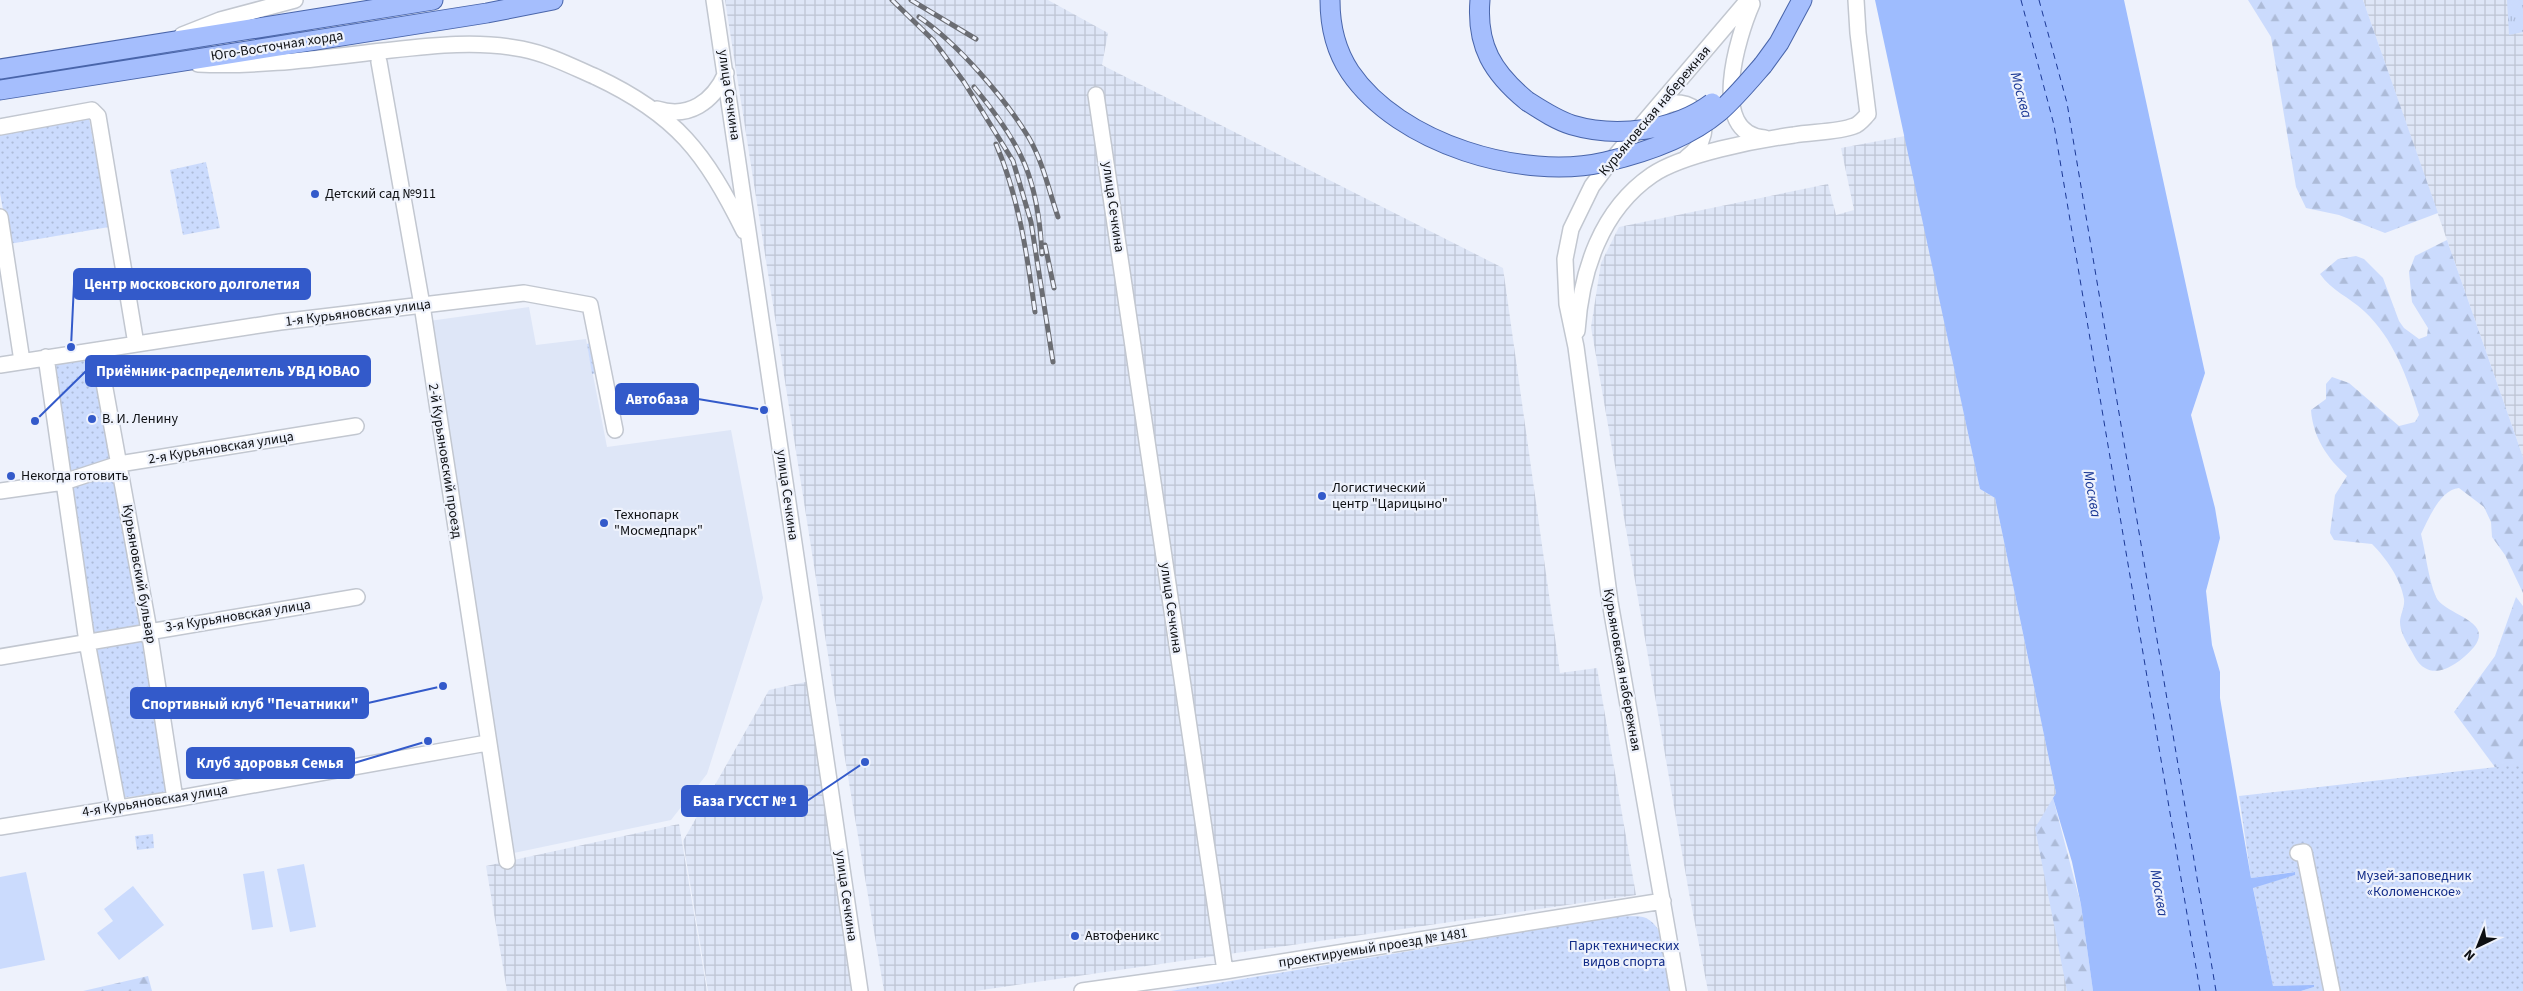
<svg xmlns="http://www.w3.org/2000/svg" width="2523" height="991" viewBox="0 0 2523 991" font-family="'Source Sans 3',sans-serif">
  <defs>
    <pattern id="industrial-grid" width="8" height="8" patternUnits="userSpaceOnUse" patternTransform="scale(1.25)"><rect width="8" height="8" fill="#dee6f7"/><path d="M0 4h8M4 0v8" fill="none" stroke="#bdc4d3"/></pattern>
    <pattern id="grass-tufts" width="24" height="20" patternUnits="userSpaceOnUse" patternTransform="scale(1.25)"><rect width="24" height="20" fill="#cbdbfd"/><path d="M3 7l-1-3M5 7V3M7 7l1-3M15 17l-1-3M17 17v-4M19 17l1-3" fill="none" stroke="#adbbd8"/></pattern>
    <pattern id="forest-firs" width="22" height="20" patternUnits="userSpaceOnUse" patternTransform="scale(1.25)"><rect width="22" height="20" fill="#cbdbfd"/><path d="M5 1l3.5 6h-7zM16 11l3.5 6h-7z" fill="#adbbd8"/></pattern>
    <pattern id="park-dots" width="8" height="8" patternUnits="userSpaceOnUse" patternTransform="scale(1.25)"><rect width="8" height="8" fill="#cbdbfd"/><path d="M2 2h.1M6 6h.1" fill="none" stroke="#adbbd8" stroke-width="1.8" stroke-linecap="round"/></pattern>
  </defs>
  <rect width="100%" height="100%" fill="#eef2fc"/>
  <path fill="#dee6f7" d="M 529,307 L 536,345 L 586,339 L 607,447 L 731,430 L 763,598 L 707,774 L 671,820 L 509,854 L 429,321 Z"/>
  <path fill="url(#industrial-grid)" d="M 725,0 L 1048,0 L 1108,33 L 1102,65 L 1503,268 L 1560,673 L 1597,668 L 1636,895 L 975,991 L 884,991 L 834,693 Z
    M 2363,0 L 2523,0 L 2523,457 L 2447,240 Z
    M 1905,136 L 1980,489 L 1995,498 L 2056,793 L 2053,798 L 2067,991 L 1708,991 L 1689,893 L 1591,327 L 1601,263 L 1619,227 L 1828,184 L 1836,215 L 1854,210 L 1841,148 Z
    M 810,681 L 855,991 L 708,991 L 683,841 L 769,690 Z
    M 679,824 L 707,991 L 507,991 L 486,866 Z"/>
  <path fill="url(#grass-tufts)" d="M 2507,0 L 2523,0 L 2523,32 L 2509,35 Z"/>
  <path fill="url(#forest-firs)" d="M 2248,0 L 2363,0 L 2438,213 L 2385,233 L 2339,215 L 2306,208 L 2296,187 L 2271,37 Z
    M 2447,240 L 2523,457 L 2523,593 L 2505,555 L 2492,537 L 2491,522 L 2484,507 L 2459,488 C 2440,490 2429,518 2421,534 C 2426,554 2428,578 2436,597 C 2444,615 2495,620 2474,647 C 2464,659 2441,678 2425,668 C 2417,664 2414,654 2409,647 C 2405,639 2400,631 2400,622 C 2400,615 2405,607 2404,599 C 2401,579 2386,558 2372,544 L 2334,540 L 2330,533 L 2335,495 L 2347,476 C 2327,458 2313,437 2311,410 L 2326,399 L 2326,384 L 2332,377 L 2349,383 L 2399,426 L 2415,422 L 2419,415 C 2407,377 2394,339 2364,311 C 2349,297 2332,291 2320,274 L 2338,259 L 2356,256 L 2364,259 L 2383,278 L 2399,321 L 2404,328 L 2419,339 L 2427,336 L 2428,328 L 2412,302 L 2409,272 L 2415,256 Z
    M 2516,597 L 2523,606 L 2523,792 L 2503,778 L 2454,712 L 2495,656 Z
    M 2053,798 L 2081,905 L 2093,991 L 2067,991 L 2035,828 Z
    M 148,976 L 152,991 L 83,991 Z"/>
  <path fill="url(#park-dots)" d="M 89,118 L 109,227 L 9,244 L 0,193 L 0,133 Z
    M 206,162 L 220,228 L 183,235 L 170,170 Z
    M 593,342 L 599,373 L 592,374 L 587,344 Z
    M 93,354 L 113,460 L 67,476 L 51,360 Z
    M 115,471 L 143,627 L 91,637 L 70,487 Z
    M 144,637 L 169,792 L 120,798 L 93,647 Z
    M 2523,764 L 2523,991 L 2301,991 L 2314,987 L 2273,986 L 2253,887 L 2295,875 L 2294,872 L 2251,878 L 2239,796 Z
    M 153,834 L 154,848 L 137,850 L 135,836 Z
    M 1618,916 C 1626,917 1638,915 1646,918 C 1669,929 1667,969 1670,991 L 1171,991 Z"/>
  <path fill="#cbdbfd" d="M 304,864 L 316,927 L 290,932 L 277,869 Z
    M 264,871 L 273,927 L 252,930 L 243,874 Z
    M 26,872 L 45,960 L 0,969 L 0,877 Z
    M 133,886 L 164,925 L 119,960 L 97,933 L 113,921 L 104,909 Z"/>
  <path fill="#9ebcfe" d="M 1875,0 L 2124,0 L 2205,373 L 2191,415 L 2215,508 L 2220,538 L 2206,591 L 2212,645 L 2220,672 L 2220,698 L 2251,878 L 2295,872 L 2295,875 L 2253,888 L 2273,986 L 2314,985 L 2314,987 L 2301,991 L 2093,991 L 2081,905 L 2072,862 L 2053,798 L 2056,793 L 1995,498 L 1980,489 Z"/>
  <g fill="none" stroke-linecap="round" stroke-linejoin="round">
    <path stroke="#1b3895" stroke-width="1" stroke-dasharray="6 5" stroke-linecap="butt" d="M 2021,0 L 2054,125 L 2200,991
      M 2039,0 L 2067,103 L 2216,991"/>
    <g stroke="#c2c7d0" stroke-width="18">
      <path id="minor" d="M 714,0 L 860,991
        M 1752,4 C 1738,36 1707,134 1765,138
        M 182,35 L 220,20 L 295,0
        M 379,62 L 422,305 L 507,861
        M 198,64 C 260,67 321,58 383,51 C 429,46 476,40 522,49 C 548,54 573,67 596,77 C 677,115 705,153 744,231
        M 1096,95 L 1225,971
        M 657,109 C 689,119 713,102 726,73
        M 1658,111 C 1688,85 1727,128 1686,158
        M 0,127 L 92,110 L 98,116 L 136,344
        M 0,217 L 22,361
        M 1577,331 C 1581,271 1601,210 1652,175 C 1683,154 1756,140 1794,135 C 1811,132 1839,132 1854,126 C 1860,124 1864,118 1868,114 L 1858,33 L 1856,0
        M 98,350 L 149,630 L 175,799
        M 46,357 L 87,642 L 118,807
        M 0,365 L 280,322 L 524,293 L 590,305 L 615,430
        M 0,491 L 64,482 L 119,464 L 356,426
        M 0,657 L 357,597
        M 0,827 L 175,799 L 487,743
        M 2298,853 L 2304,852 L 2332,991
        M 1082,991 L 1225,971 L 1663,901
        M 1678,991 L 1610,602 L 1576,347 L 1567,304 L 1565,259 L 1571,229 L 1592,186 L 1610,162 L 1748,0"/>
    </g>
    <g stroke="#4965aa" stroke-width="21">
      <path id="major" d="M 1480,0 C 1476,46 1493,73 1527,101
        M 1763,65 L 1779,43 L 1802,0
        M 0,69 L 433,0
        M 0,90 L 487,13 L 553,0"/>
    </g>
    <use href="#minor" stroke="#fff" stroke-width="15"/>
    <use href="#major" stroke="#a5befd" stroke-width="19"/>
    <g stroke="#6b6d73" stroke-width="5">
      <path id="rail" d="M 892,0 L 933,40 L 964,82 L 1013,161 L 1031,222 L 1053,362
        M 911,0 L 976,39
        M 919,17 C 957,43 1005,98 1029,138 C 1043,162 1049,191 1058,217
        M 974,87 C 1022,145 1038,178 1042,254
        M 996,144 C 1019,198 1027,254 1035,312
        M 1045,245 L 1054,288"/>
    </g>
    <use href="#rail" stroke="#eef2fc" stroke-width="3" stroke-dasharray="9" stroke-linecap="butt"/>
    <g stroke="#4965aa" stroke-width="21" stroke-linecap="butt">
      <path id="major-bridge" d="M 1330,0 C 1330,25 1336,51 1350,72 C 1399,144 1523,181 1605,162 C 1644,153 1688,138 1719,112 C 1735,98 1749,81 1763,65
        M 1527,101 C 1541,110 1556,120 1572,125 C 1616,138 1675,131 1712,103"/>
    </g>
    <use href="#major-bridge" stroke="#a5befd" stroke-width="19"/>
  </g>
  <g fill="#335aca" stroke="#eef2fc" stroke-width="2">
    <circle cx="315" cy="194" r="5"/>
    <circle cx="92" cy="419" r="5"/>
    <circle cx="11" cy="476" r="5"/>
    <circle cx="1322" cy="496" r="5"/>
    <circle cx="604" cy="523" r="5"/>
    <circle cx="1075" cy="936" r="5"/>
  </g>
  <g text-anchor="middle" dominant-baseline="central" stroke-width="4.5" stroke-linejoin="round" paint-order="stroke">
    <g font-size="14" fill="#0e1013" stroke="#eef2fc">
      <text transform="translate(277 46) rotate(-9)">Юго-Восточная хорда</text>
      <text transform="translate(729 95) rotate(82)">улица Сечкина</text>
      <text transform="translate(1655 111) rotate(-50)">Курьяновская набережная</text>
      <text transform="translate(1113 207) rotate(82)">улица Сечкина</text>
      <text transform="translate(358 313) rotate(-7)">1-я Курьяновская улица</text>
      <text transform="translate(221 448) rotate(-9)">2-я Курьяновская улица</text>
      <text transform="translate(445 461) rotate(81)">2-й Курьяновский проезд</text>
      <text transform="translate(787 495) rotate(82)">улица Сечкина</text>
      <text transform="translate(139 574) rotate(80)">Курьяновский бульвар</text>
      <text transform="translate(1171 608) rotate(82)">улица Сечкина</text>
      <text transform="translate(238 616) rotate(-9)">3-я Курьяновская улица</text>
      <text transform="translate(1622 670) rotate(80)">Курьяновская набережная</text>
      <text transform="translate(155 801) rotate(-9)">4-я Курьяновская улица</text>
      <text transform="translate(846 896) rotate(82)">улица Сечкина</text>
      <text transform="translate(1373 948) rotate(-9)">проектируемый проезд № 1481</text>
    </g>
    <g font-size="14" fill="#0e1013" stroke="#eef2fc" text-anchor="start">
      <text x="325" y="194">Детский сад №911</text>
      <text x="102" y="419">В. И. Ленину</text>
      <text x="21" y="476">Некогда готовить</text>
      <text x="1332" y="488">Логистический<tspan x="1332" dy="16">центр "Царицыно"</tspan></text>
      <text x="614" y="515">Технопарк<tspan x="614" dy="16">"Мосмедпарк"</tspan></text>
      <text x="1085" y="936">Автофеникс</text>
    </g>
    <g font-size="14" fill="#112b87" stroke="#eef2fc">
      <text x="2414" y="876">Музей-заповедник<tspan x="2414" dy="16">«Коломенское»</tspan></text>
      <text x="1624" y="946">Парк технических<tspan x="1624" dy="16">видов спорта</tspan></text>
    </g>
    <g font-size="15" font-style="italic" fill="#1b3895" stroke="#eef2fc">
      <text transform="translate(2021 95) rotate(75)">Москва</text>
      <text transform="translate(2092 494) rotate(80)">Москва</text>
      <text transform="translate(2159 893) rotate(80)">Москва</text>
    </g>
  </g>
  <path fill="none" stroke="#335aca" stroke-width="2" d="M71 347L74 284M35 421L86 371M764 410L698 399M443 686L368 703M428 741L354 763M865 762L807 801"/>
  <g fill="#335aca" stroke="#eef2fc" stroke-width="2">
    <circle cx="71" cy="347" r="5"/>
    <circle cx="35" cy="421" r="5"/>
    <circle cx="764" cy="410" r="5"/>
    <circle cx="443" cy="686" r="5"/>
    <circle cx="428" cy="741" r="5"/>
    <circle cx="865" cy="762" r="5"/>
  </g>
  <g fill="#335aca" stroke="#335aca" stroke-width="2">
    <rect x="74" y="269" width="236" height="30" rx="5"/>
    <rect x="86" y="356" width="284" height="30" rx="5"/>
    <rect x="616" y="384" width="82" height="30" rx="5"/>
    <rect x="131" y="688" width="237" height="30" rx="5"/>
    <rect x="187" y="748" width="167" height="30" rx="5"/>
    <rect x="682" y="786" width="125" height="30" rx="5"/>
  </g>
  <g font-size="15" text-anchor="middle" font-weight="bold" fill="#fff">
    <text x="192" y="289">Центр московского долголетия</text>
    <text x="228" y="376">Приёмник-распределитель УВД ЮВАО</text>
    <text x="657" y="404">Автобаза</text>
    <text x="250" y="709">Спортивный клуб "Печатники"</text>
    <text x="270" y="768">Клуб здоровья Семья</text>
    <text x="745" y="806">База ГУССТ № 1</text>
  </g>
  <g transform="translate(2478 946) rotate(223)" stroke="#eef2fc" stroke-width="4" paint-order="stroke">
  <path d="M0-4L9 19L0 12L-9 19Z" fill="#0e1013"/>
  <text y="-8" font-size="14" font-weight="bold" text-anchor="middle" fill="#0e1013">N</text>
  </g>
</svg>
